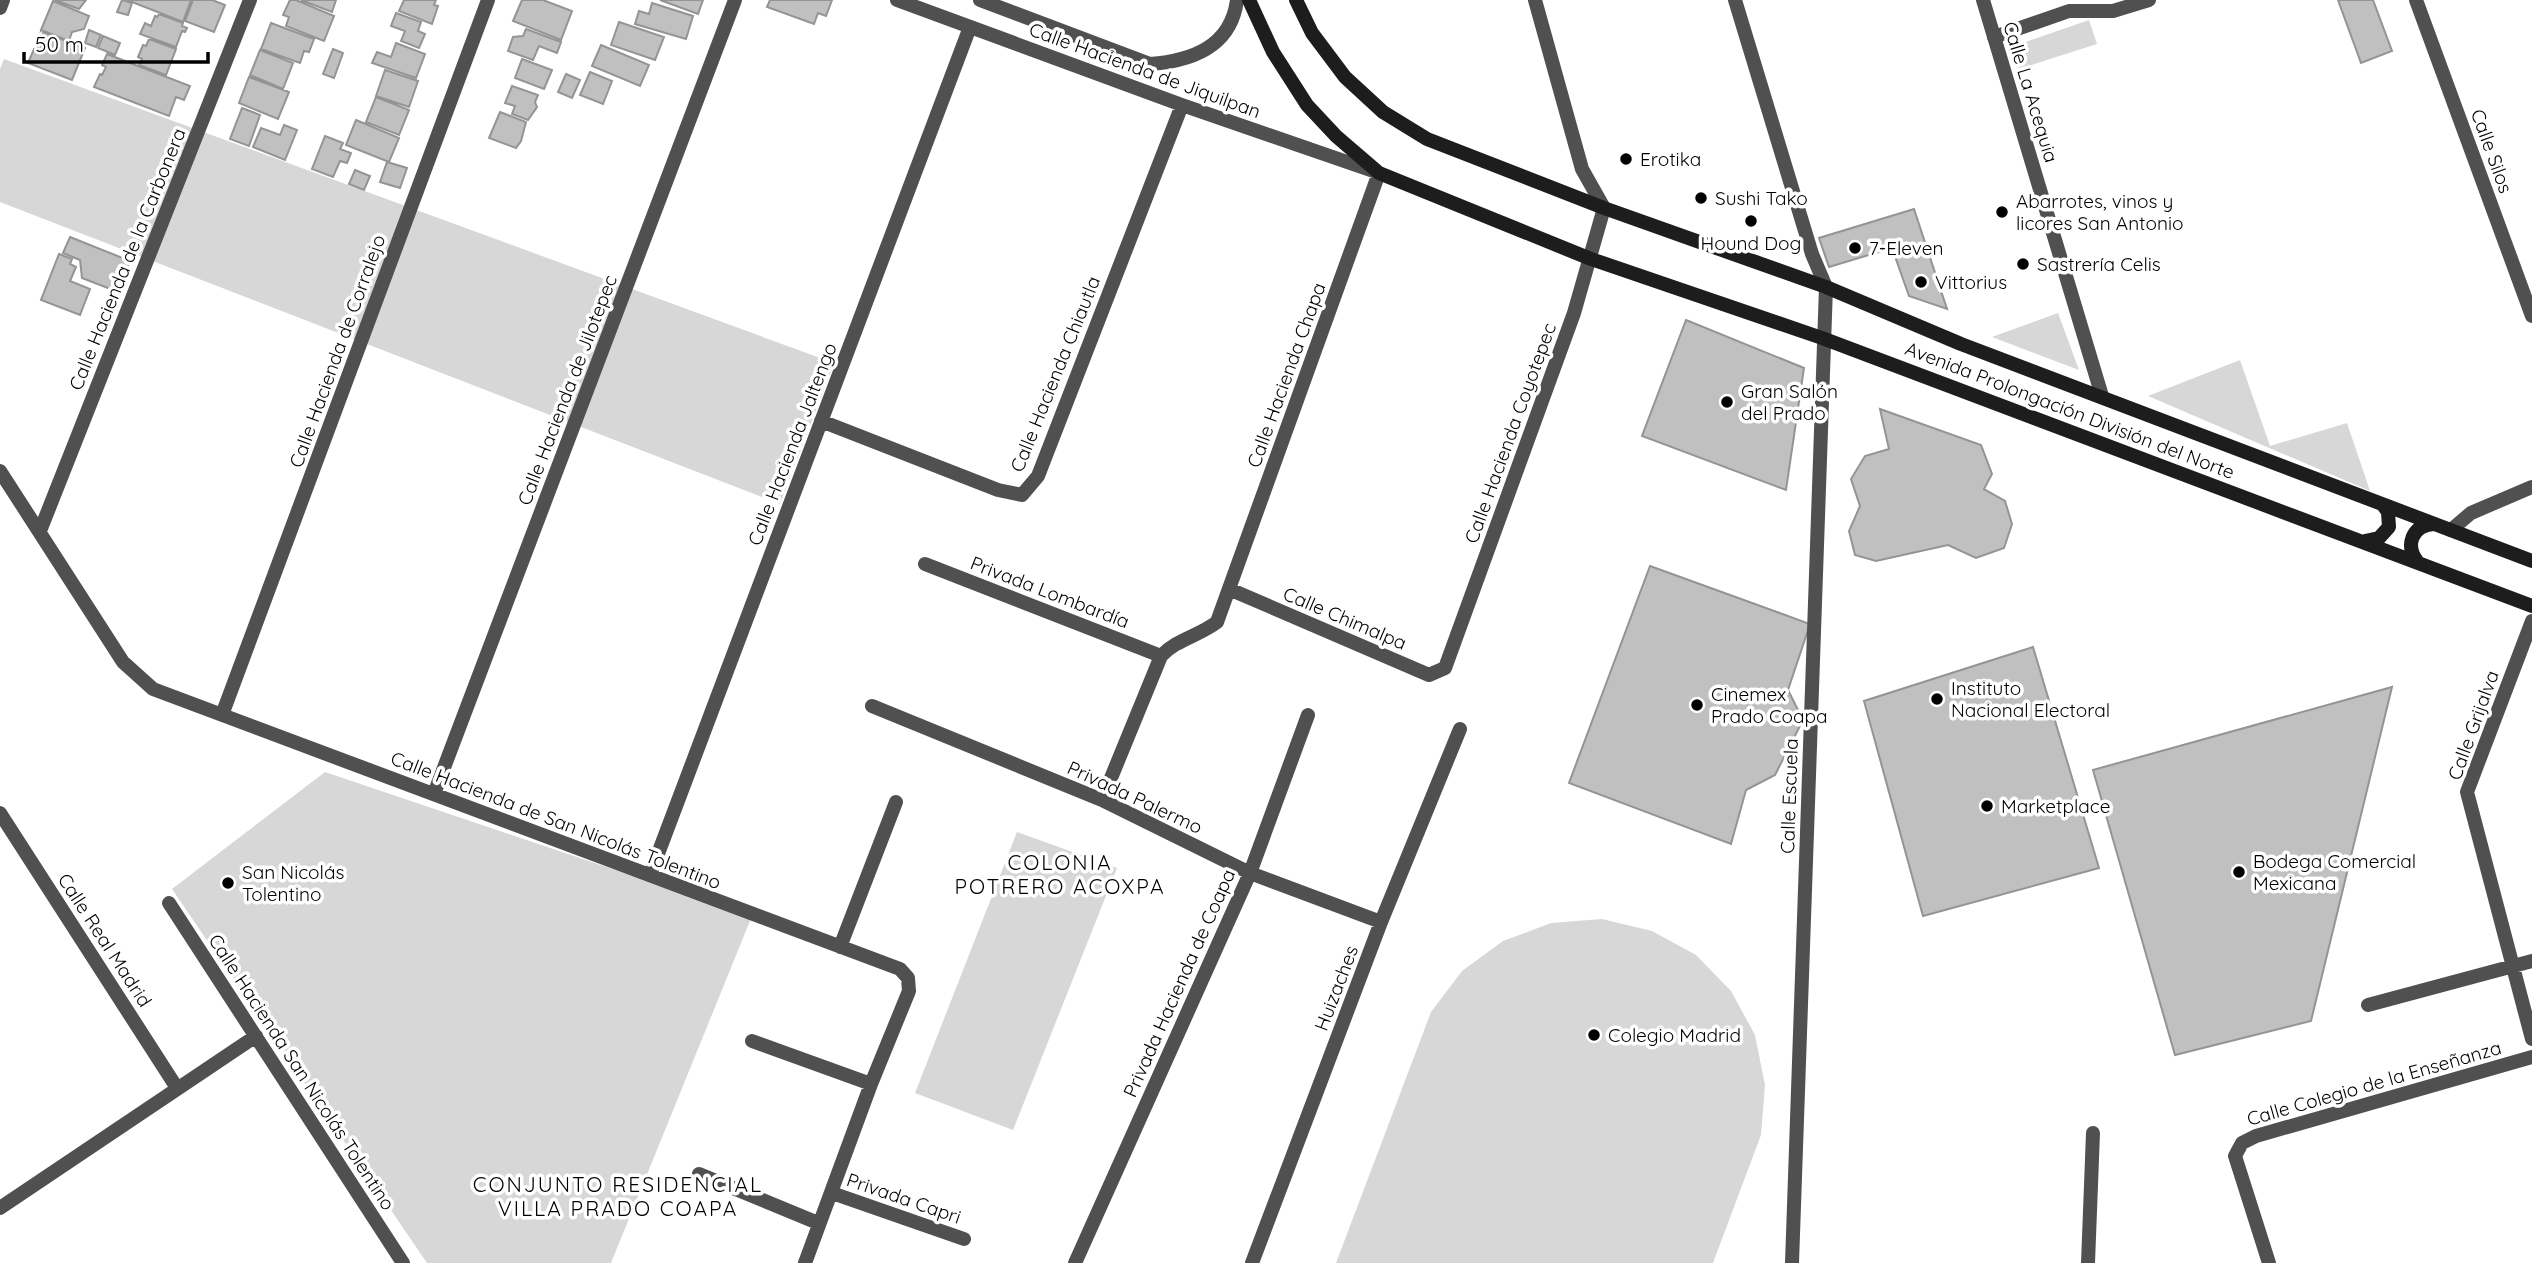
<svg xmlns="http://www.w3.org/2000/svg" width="2532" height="1263" viewBox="0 0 2532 1263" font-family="Quicksand,sans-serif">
  <rect width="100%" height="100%" fill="#fff"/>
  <path fill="#d7d7d7" d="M 2089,20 L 2097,44 L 2019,69 L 2011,47 Z
    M 4,59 L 834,363 L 780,504 L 0,202 L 0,69 Z
    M 2058,313 L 2079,370 L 1992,337 Z
    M 2240,360 L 2270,446 L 2347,423 L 2370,491 L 2148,396 Z
    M 325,772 L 752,916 L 611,1263 L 427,1263 L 172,889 Z
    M 1017,832 L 1117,868 L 1013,1130 L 915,1093 Z
    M 1602,919 L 1652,931 L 1696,955 L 1731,991 L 1755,1035 L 1765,1085 L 1761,1135 L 1713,1263 L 1336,1263 L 1431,1012 L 1462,971 L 1503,941 L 1551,923 Z"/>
  <path fill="#c0c0c0" stroke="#949494" stroke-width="2" d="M 55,0 L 86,0 L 79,9 Z
    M 122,0 L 132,3 L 128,15 L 117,12 Z
    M 127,0 L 191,0 L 183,22 Z
    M 193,0 L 212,0 L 225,5 L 214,32 L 185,21 Z
    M 290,0 L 296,0 L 334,16 L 324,41 L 286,26 L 289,17 L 283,15 Z
    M 301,0 L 336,0 L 332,12 Z
    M 404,0 L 436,0 L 434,5 L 438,6 L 432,24 L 399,11 Z
    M 522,0 L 543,0 L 572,11 L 561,40 L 513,21 Z
    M 660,0 L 703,0 L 698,14 Z
    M 770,0 L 832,0 L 826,16 L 818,13 L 814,24 L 767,7 Z
    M 2338,0 L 2373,0 L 2392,51 L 2361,63 Z
    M 53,1 L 89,16 L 84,29 L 72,32 L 69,41 L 41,30 Z
    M 652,3 L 693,16 L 686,39 L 635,24 L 639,11 L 649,14 Z
    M 396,13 L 421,22 L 418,31 L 425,34 L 419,48 L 401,41 L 405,31 L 391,26 Z
    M 159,14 L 183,23 L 182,26 L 187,28 L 185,32 L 182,31 L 176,47 L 140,34 L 145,23 L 151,26 L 155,16 L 157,17 Z
    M 619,22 L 664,37 L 655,60 L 611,45 Z
    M 271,23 L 314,39 L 309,52 L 304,51 L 300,63 L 261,49 Z
    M 526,29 L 561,42 L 557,53 L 539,46 L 533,60 L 508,51 L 513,37 L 523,36 Z
    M 89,30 L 101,35 L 96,47 L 85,43 Z
    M 41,31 L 85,48 L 72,80 L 28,63 L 34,49 L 37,50 Z
    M 103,36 L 120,43 L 115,55 L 98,48 Z
    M 149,39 L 176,49 L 166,75 L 139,65 L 142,59 L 138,57 L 143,45 L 146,46 Z
    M 396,43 L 425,54 L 416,78 L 372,63 L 377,52 L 391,57 Z
    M 601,45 L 649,65 L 640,86 L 592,66 Z
    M 333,49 L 343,53 L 334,78 L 323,74 Z
    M 260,50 L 293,63 L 283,89 L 250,75 Z
    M 107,54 L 190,86 L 184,100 L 176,97 L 169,116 L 94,87 L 100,74 L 102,75 L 106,67 L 102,65 Z
    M 522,59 L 552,70 L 544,89 L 515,78 Z
    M 385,70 L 418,81 L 409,107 L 376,96 Z
    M 590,72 L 612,81 L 603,104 L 580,95 Z
    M 566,74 L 580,80 L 572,98 L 558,92 Z
    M 249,77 L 289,92 L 278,119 L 239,103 Z
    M 512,86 L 538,95 L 535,102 L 537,107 L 528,120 L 512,114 L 515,106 L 505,103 Z
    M 376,97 L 409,110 L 399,135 L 366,122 Z
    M 242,108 L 260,115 L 249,146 L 230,139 Z
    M 500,112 L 526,122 L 521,141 L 516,148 L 489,138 Z
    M 356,120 L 399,138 L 389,162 L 346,145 Z
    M 284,125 L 297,130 L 285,160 L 253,147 L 261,128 L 280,135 Z
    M 325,136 L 343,143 L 340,149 L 351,153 L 347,163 L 340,161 L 333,177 L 312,169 Z
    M 387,162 L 407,168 L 400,188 L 380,182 Z
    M 355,170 L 370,176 L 364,190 L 349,184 Z
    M 1914,209 L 1947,309 L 1909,296 L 1892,248 L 1829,267 L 1819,238 Z
    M 70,237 L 130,261 L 118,292 L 82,278 L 80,260 L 63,253 Z
    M 59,254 L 72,259 L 70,264 L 76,267 L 70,281 L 90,289 L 80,315 L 41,300 Z
    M 1686,320 L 1804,368 L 1786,490 L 1642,436 Z
    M 1880,409 L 1981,445 L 1992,474 L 1984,489 L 2005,501 L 2012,524 L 2004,548 L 1976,558 L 1948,545 L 1876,561 L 1855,555 L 1849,531 L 1860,506 L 1851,479 L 1865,456 L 1889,449 Z
    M 1650,566 L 1810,624 L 1788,690 L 1803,720 L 1775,775 L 1746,790 L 1731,844 L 1569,783 Z
    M 2033,647 L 2099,868 L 1923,916 L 1864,701 Z
    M 2392,687 L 2311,1021 L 2175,1055 L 2093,770 Z"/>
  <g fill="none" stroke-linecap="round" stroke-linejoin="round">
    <path stroke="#505050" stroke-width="14" d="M 897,0 L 1182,105 L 1379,173 L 1217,622 C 1199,636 1177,639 1161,656 L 1102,800
      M 980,0 L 1150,64 C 1191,61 1231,47 1237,0
      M 1735,0 L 1812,254 L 1826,287 L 1792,1263
      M 2416,0 L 2532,316
      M 0,8 L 3,0
      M 1994,37 L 2069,11 L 2113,11 L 2149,0
      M 821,421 L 998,490 L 1022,495 L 1038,476 L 1182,105
      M 0,471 L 123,662 L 153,689 L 900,969 L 908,978 L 909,991 L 871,1084 L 805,1263
      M 2451,530 L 2471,513 L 2532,487
      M 40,531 L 250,0
      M 925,564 L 1161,656
      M 1229,589 L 1429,675 L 1445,668 L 1574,313 L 1604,208 L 1582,169 L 1535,0
      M 2532,621 L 2467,792 L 2532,1039
      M 872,706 L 1102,800 L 1250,873 L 1381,922
      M 222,715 L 488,0
      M 434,794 L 735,0
      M 0,813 L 177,1088
      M 650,875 L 970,27
      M 169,903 L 403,1263
      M 840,947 L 896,802
      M 2368,1005 L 2532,961
      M 752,1041 L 871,1084
      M 699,1174 L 818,1223
      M 832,1193 L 964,1239
      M 0,1208 L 256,1036
      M 1075,1263 L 1250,873 L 1308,715
      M 1252,1263 L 1381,922 L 1460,729
      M 2088,1263 L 2093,1133
      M 2269,1263 L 2235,1156 L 2242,1143 L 2256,1136 L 2532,1057"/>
    <path stroke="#505050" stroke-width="14" d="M 1983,0 L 2102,396"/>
    <path stroke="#1d1d1d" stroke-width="14" d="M 1249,0 L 1273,52 L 1307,105 L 1336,136 L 1379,173 L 1591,259 L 1822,338 L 2532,606
      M 1296,0 L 1312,33 L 1345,77 L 1383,112 L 1427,139 L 1604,208 L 1826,287 L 1961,344 L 2532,561
      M 2365,541 L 2379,538 L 2389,527 L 2388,512 L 2383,505
      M 2417,561 C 2405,545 2412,526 2433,524"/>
  </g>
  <g fill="#000" stroke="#fff" stroke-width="2.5">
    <circle cx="1626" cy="159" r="7"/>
    <circle cx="1701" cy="198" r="7"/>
    <circle cx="2002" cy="212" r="7"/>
    <circle cx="1751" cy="221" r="7"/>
    <circle cx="1855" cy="248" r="7"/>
    <circle cx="2023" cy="264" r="7"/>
    <circle cx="1921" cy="282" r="7"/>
    <circle cx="1727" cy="402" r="7"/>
    <circle cx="1937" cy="699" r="7"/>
    <circle cx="1697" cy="705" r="7"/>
    <circle cx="1987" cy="806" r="7"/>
    <circle cx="2239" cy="872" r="7"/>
    <circle cx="228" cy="883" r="7"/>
    <circle cx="1594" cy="1035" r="7"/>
  </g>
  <g text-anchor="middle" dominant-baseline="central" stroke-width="7" stroke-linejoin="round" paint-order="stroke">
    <g font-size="19" fill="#000" stroke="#fff">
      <text transform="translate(1145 70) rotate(20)">Calle Hacienda de Jiquilpan</text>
      <text transform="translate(2031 92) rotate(73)">Calle La Acequia</text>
      <text transform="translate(2492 151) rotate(70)">Calle Silos</text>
      <text transform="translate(127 259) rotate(-68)">Calle Hacienda de la Carbonera</text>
      <text transform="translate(337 351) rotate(-70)">Calle Hacienda de Corralejo</text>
      <text transform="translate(1055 374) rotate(-68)">Calle Hacienda Chiautla</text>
      <text transform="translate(1286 375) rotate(-70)">Calle Hacienda Chapa</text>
      <text transform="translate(567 390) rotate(-69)">Calle Hacienda de Jilotepec</text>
      <text transform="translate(2070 410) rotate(21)">Avenida Prolongación División del Norte</text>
      <text transform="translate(1510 433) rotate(-70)">Calle Hacienda Coyotepec</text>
      <text transform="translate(792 444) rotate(-69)">Calle Hacienda Jaltengo</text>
      <text transform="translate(1050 592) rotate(21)">Privada Lombardía</text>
      <text transform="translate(1345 618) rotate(23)">Calle Chimalpa</text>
      <text transform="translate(2473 725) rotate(-70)">Calle Grijalva</text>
      <text transform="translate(1789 796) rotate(-88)">Calle Escuela</text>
      <text transform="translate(1135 797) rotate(25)">Privada Palermo</text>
      <text transform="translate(556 820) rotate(21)">Calle Hacienda de San Nicolás Tolentino</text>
      <text transform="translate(105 940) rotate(57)">Calle Real Madrid</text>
      <text transform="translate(1179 983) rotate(-66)">Privada Hacienda de Coapa</text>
      <text transform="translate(1336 988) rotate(-69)">Huizaches</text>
      <text transform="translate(302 1072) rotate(57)">Calle Hacienda San Nicolás Tolentino</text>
      <text transform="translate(2374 1083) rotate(-16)">Calle Colegio de la Enseñanza</text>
      <text transform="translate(904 1198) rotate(19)">Privada Capri</text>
    </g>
    <g font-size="19" fill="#000" stroke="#fff" text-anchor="start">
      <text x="1640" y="159">Erotika</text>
      <text x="1715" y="198">Sushi Tako</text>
      <text x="2016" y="201">Abarrotes, vinos y<tspan x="2016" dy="22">licores San Antonio</tspan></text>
      <text x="1751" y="243" text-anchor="middle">Hound Dog</text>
      <text x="1869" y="248">7-Eleven</text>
      <text x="2037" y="264">Sastrería Celis</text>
      <text x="1935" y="282">Vittorius</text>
      <text x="1741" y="391">Gran Salón<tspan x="1741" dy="22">del Prado</tspan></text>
      <text x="1951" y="688">Instituto<tspan x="1951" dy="22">Nacional Electoral</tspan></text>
      <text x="1711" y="694">Cinemex<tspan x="1711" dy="22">Prado Coapa</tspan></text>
      <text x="2001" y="806">Marketplace</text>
      <text x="2253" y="861">Bodega Comercial<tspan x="2253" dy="22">Mexicana</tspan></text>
      <text x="242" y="872">San Nicolás<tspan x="242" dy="22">Tolentino</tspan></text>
      <text x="1608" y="1035">Colegio Madrid</text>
    </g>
    <g font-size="21" letter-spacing="2" fill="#000" stroke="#fff">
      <text x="1060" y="862">COLONIA<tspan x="1060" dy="24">POTRERO ACOXPA</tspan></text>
      <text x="618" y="1184">CONJUNTO RESIDENCIAL<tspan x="618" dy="24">VILLA PRADO COAPA</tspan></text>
    </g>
  </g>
  <path d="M24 52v10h184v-10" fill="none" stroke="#000000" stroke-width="3.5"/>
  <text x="35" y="52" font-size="21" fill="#000000" stroke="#ffffff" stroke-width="5" paint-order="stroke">50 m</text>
</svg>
